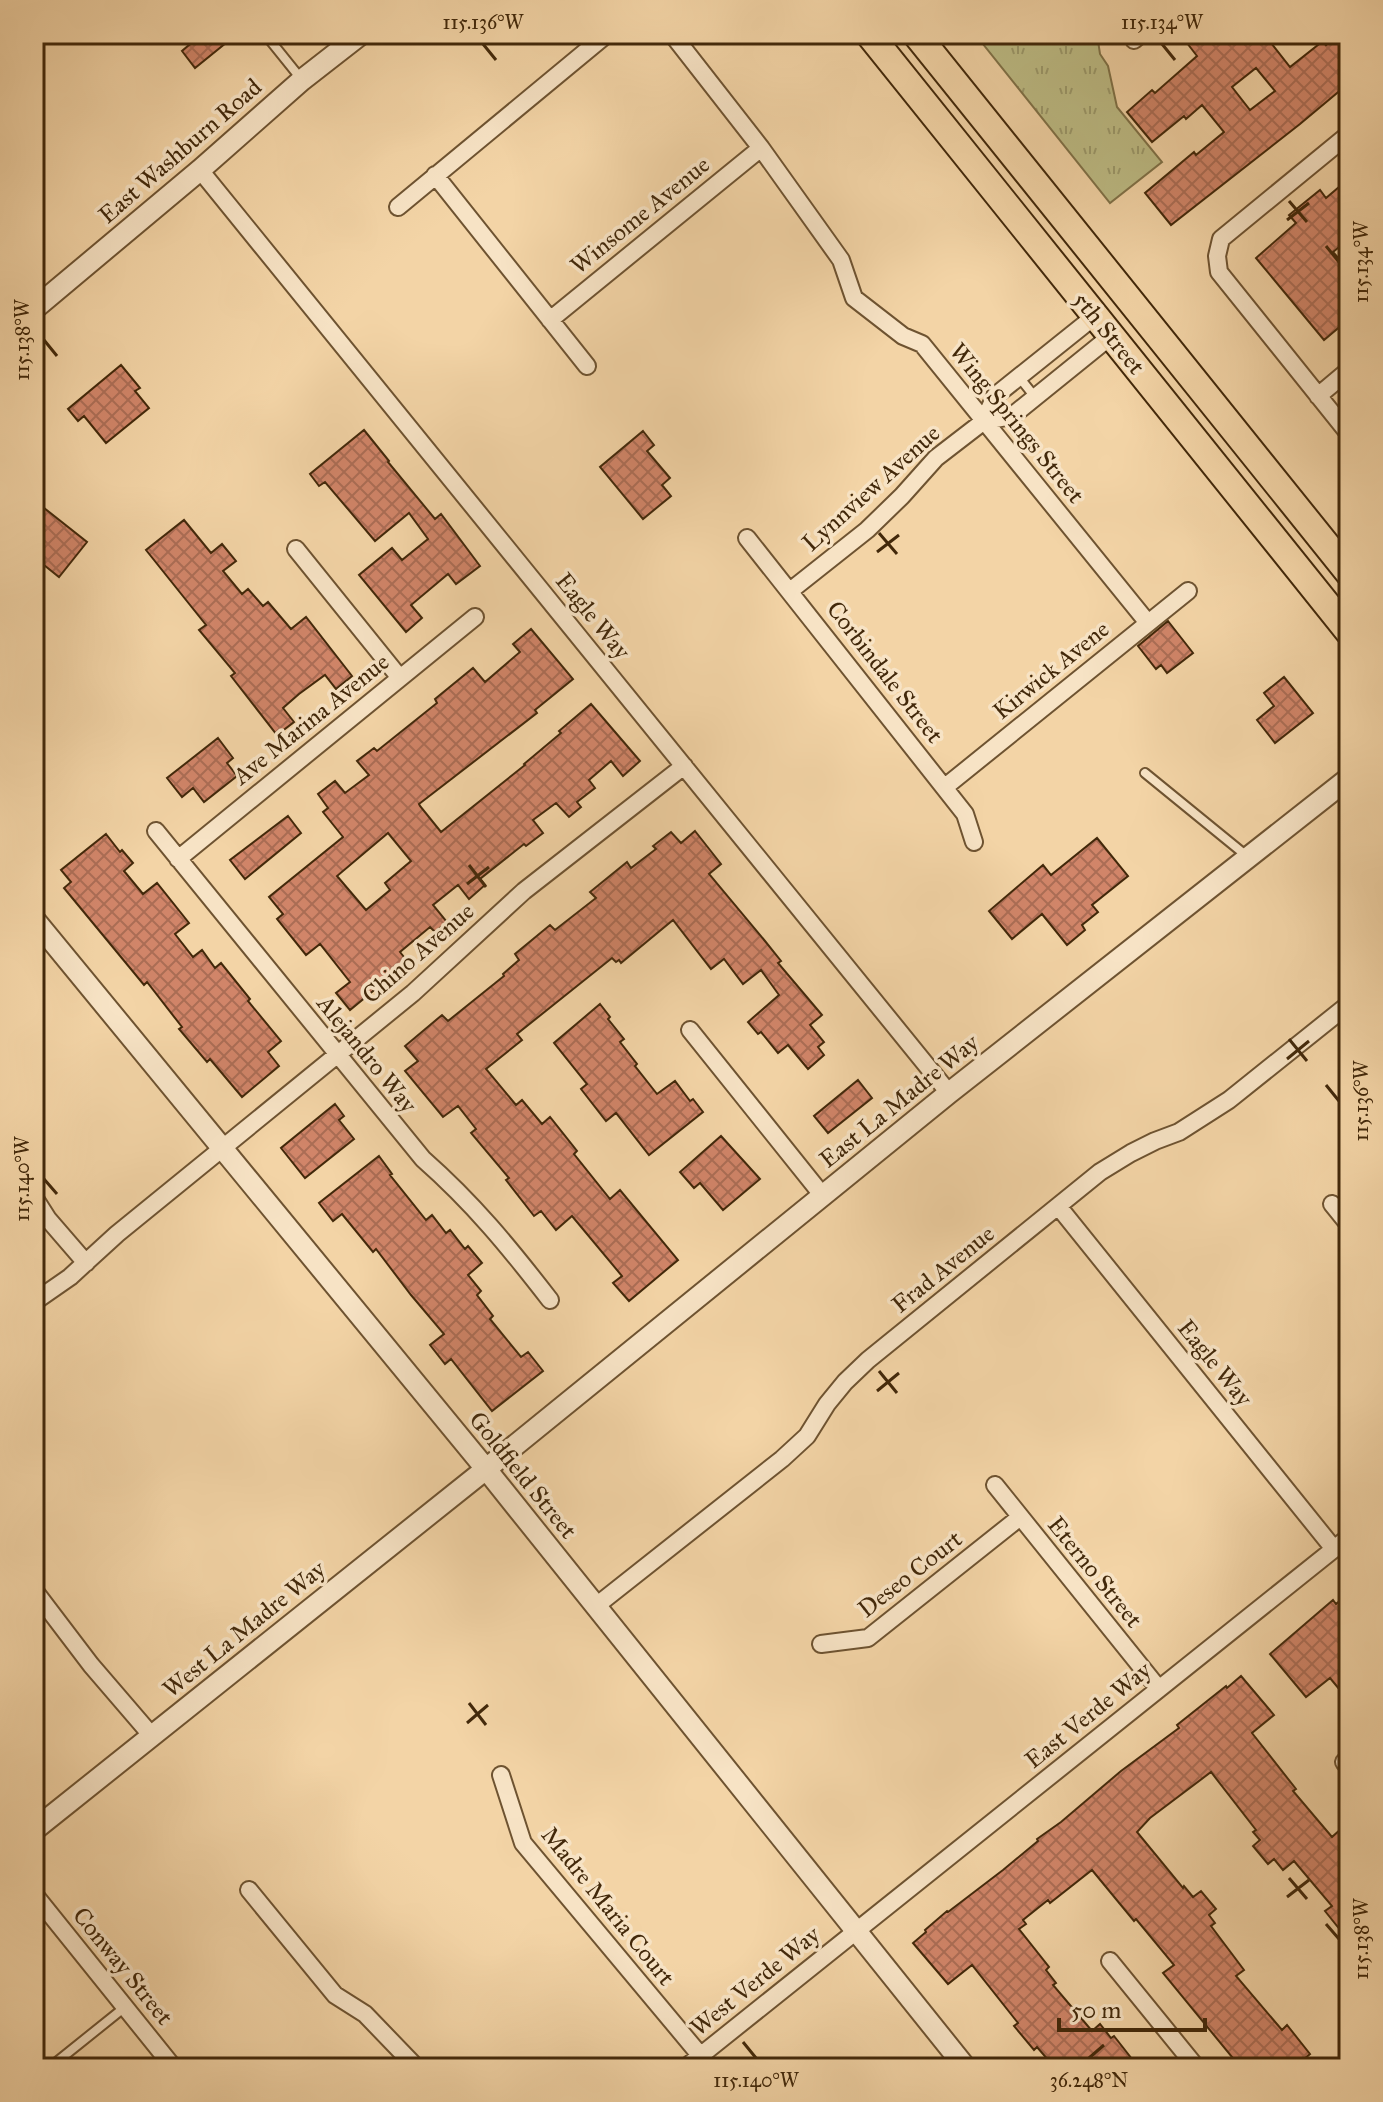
<svg xmlns="http://www.w3.org/2000/svg" width="1383" height="2102" viewBox="0 0 1383 2102" font-family="'IM FELL Great Primer',serif">
  <defs>
    <pattern id="grass-tufts" width="24" height="20" patternUnits="userSpaceOnUse" patternTransform="scale(2)"><rect width="24" height="20" fill="#bdbc85"/><path d="M3 7l-1-3M5 7V3M7 7l1-3M15 17l-1-3M17 17v-4M19 17l1-3" fill="none" stroke="#9b996b"/></pattern>
    <pattern id="building-cross-hatch" width="8" height="8" patternUnits="userSpaceOnUse" patternTransform="scale(2)"><rect width="8" height="8" fill="#d18569"/><path d="M0 0l8 8M0 8l8-8" fill="none" stroke="#ab6d55"/></pattern>
  </defs>
  <rect width="100%" height="100%" fill="#f3d4a6"/>
  <filter id="stains"><feTurbulence type="fractalNoise" baseFrequency=".0025" numOctaves="4"/><feColorMatrix values="0 0 0 0 .2 0 0 0 0 .09 0 0 0 0 .02 0 0 0 .5 -.17"/></filter>
  <radialGradient id="worn" r=".72"><stop offset=".6" stop-color="#630" stop-opacity="0"/><stop offset="1" stop-color="#630" stop-opacity=".3"/></radialGradient>
  <path fill="url(#grass-tufts)" stroke="#807248" stroke-width="2" d="M 975,34 L 1097,34 L 1100,54 L 1108,66 L 1117,107 L 1162,162 L 1110,203 Z"/>
  <path fill="url(#building-cross-hatch)" stroke="#42280a" stroke-width="2" fill-rule="evenodd" d="M 202,34 L 237,34 L 195,68 L 182,51 Z
    M 1199,34 L 1264,34 L 1290,67 L 1323,41 L 1326,45 L 1339,34 L 1349,34 L 1349,83 L 1300,124 L 1171,225 L 1145,193 L 1194,152 L 1196,155 L 1224,132 L 1202,105 L 1186,119 L 1184,116 L 1152,142 L 1127,112 L 1152,90 L 1155,93 L 1197,56 L 1187,43 ZM 1256,68 L 1275,91 L 1250,110 L 1232,87 Z
    M 1349,183 L 1349,239 L 1333,252 L 1349,270 L 1349,319 L 1324,340 L 1256,258 L 1296,223 L 1289,215 L 1320,190 L 1326,198 L 1339,187 L 1341,190 Z
    M 121,365 L 140,388 L 135,391 L 149,408 L 106,443 L 84,416 L 78,421 L 68,409 Z
    M 364,430 L 389,461 L 388,462 L 435,519 L 441,514 L 480,566 L 456,584 L 448,574 L 411,605 L 422,618 L 406,632 L 359,575 L 392,548 L 402,560 L 428,539 L 409,513 L 375,541 L 325,482 L 319,486 L 310,474 Z
    M 643,431 L 654,445 L 647,451 L 670,478 L 662,485 L 671,496 L 643,519 L 600,467 Z
    M 34,500 L 87,542 L 59,577 L 34,557 Z
    M 184,520 L 211,553 L 222,544 L 236,561 L 223,571 L 242,594 L 248,589 L 263,606 L 268,602 L 291,629 L 306,617 L 352,676 L 336,689 L 325,675 L 299,694 L 283,708 L 294,722 L 277,735 L 231,676 L 235,673 L 199,630 L 206,625 L 146,550 Z
    M 1168,621 L 1193,653 L 1167,673 L 1161,665 L 1156,669 L 1138,646 Z
    M 531,629 L 573,679 L 535,710 L 537,713 L 419,804 L 420,806 L 441,832 L 525,765 L 524,764 L 561,733 L 559,731 L 591,704 L 640,761 L 623,776 L 611,761 L 589,780 L 595,788 L 577,802 L 581,807 L 569,817 L 556,803 L 533,820 L 543,833 L 526,846 L 524,844 L 480,879 L 485,885 L 469,899 L 458,885 L 433,905 L 447,922 L 435,932 L 430,927 L 400,952 L 408,962 L 350,1010 L 336,993 L 350,982 L 320,944 L 306,955 L 277,919 L 283,914 L 269,897 L 343,837 L 323,812 L 328,808 L 318,794 L 335,781 L 345,793 L 369,775 L 357,761 L 374,748 L 377,751 L 437,703 L 435,699 L 473,668 L 485,682 L 520,652 L 513,644 ZM 388,833 L 411,861 L 385,883 L 390,890 L 366,910 L 337,876 Z
    M 1284,677 L 1313,713 L 1275,743 L 1257,720 L 1274,706 L 1264,693 Z
    M 218,738 L 233,758 L 227,763 L 237,776 L 204,802 L 193,788 L 182,797 L 167,778 Z
    M 288,816 L 301,833 L 245,879 L 230,860 Z
    M 695,831 L 721,864 L 709,874 L 765,941 L 781,961 L 778,963 L 822,1015 L 810,1025 L 824,1042 L 818,1047 L 824,1055 L 808,1069 L 788,1045 L 778,1053 L 761,1032 L 758,1034 L 748,1022 L 779,995 L 761,970 L 743,984 L 724,959 L 711,969 L 673,920 L 621,963 L 619,960 L 616,962 L 612,958 L 517,1034 L 522,1040 L 486,1069 L 516,1105 L 522,1100 L 542,1124 L 550,1117 L 577,1151 L 574,1154 L 610,1199 L 620,1190 L 678,1260 L 629,1301 L 613,1283 L 622,1276 L 572,1216 L 556,1230 L 541,1211 L 534,1216 L 506,1180 L 509,1178 L 471,1133 L 476,1129 L 458,1106 L 443,1117 L 405,1071 L 418,1061 L 405,1046 L 442,1015 L 448,1021 L 504,976 L 503,974 L 519,960 L 515,954 L 550,925 L 555,930 L 596,898 L 590,892 L 627,862 L 631,868 L 656,849 L 653,846 L 671,832 L 681,843 Z
    M 106,834 L 120,852 L 122,850 L 133,863 L 124,871 L 143,894 L 157,883 L 189,923 L 175,934 L 193,957 L 202,950 L 215,968 L 221,963 L 250,999 L 248,1001 L 281,1041 L 268,1052 L 279,1066 L 242,1097 L 210,1059 L 207,1062 L 179,1029 L 182,1027 L 147,982 L 144,985 L 64,888 L 71,882 L 61,870 Z
    M 1097,838 L 1128,876 L 1092,905 L 1098,912 L 1082,925 L 1085,930 L 1067,945 L 1042,914 L 1012,939 L 989,911 L 1043,865 L 1051,875 Z
    M 600,1004 L 610,1017 L 608,1019 L 624,1039 L 620,1042 L 637,1064 L 635,1066 L 657,1094 L 675,1081 L 690,1101 L 693,1099 L 703,1112 L 649,1155 L 616,1113 L 606,1121 L 581,1089 L 587,1084 L 554,1043 Z
    M 858,1080 L 872,1098 L 828,1133 L 814,1116 Z
    M 335,1104 L 344,1116 L 339,1120 L 354,1139 L 305,1178 L 281,1148 Z
    M 721,1136 L 760,1179 L 723,1210 L 700,1183 L 694,1188 L 680,1172 Z
    M 379,1156 L 392,1174 L 390,1175 L 426,1220 L 432,1215 L 446,1233 L 450,1230 L 465,1249 L 468,1246 L 482,1263 L 468,1275 L 481,1291 L 477,1295 L 493,1316 L 490,1319 L 521,1357 L 528,1352 L 543,1371 L 492,1411 L 451,1359 L 445,1364 L 430,1345 L 444,1334 L 411,1295 L 376,1249 L 373,1252 L 342,1214 L 333,1221 L 319,1203 Z
    M 1349,1593 L 1349,1701 L 1330,1678 L 1306,1697 L 1270,1654 L 1333,1600 L 1336,1604 Z
    M 1241,1676 L 1274,1715 L 1252,1733 L 1296,1789 L 1293,1791 L 1332,1837 L 1342,1828 L 1349,1837 L 1349,1941 L 1325,1911 L 1332,1906 L 1294,1861 L 1283,1870 L 1274,1859 L 1268,1864 L 1253,1846 L 1260,1840 L 1253,1832 L 1256,1830 L 1211,1772 L 1150,1818 L 1137,1832 L 1183,1888 L 1184,1886 L 1193,1897 L 1201,1891 L 1216,1909 L 1209,1915 L 1215,1923 L 1211,1926 L 1244,1970 L 1236,1976 L 1282,2030 L 1287,2025 L 1310,2054 L 1304,2059 L 1312,2068 L 1241,2068 L 1163,1973 L 1174,1965 L 1136,1919 L 1134,1921 L 1092,1870 L 1050,1903 L 1048,1900 L 1023,1920 L 1026,1924 L 1019,1929 L 1049,1967 L 1046,1970 L 1056,1983 L 1053,1985 L 1092,2031 L 1100,2024 L 1111,2038 L 1114,2036 L 1139,2068 L 1055,2068 L 1037,2047 L 1034,2050 L 1014,2026 L 1018,2023 L 972,1965 L 948,1984 L 913,1943 L 926,1932 L 925,1930 L 947,1911 L 948,1912 L 1003,1870 L 1038,1841 L 1037,1839 L 1061,1822 L 1121,1771 L 1179,1728 L 1177,1725 L 1226,1686 L 1227,1688 Z"/>
  <g fill="none" stroke-linecap="round" stroke-linejoin="round">
    <g stroke="#6e5331" stroke-width="12">
      <path id="service" d="M 265,34 L 302,80
        M 1019,377 L 1035,397
        M 1145,773 L 1248,857
        M 49,2068 L 125,2007"/>
    </g>
    <g stroke="#6e5331" stroke-width="20">
      <path id="minor" d="M 672,34 L 761,148 L 841,260 L 854,298 L 903,336 L 922,344 L 1148,623
        M 1134,40 L 1141,34
        M 1349,134 L 1221,239 L 1217,256 L 1219,272 L 1349,434
        M 200,170 L 949,1093
        M 435,175 L 587,366
        M 398,207 L 607,34
        M 550,320 L 761,148
        M 1318,396 L 1349,370
        M 984,421 L 1012,416 L 1111,336
        M 747,538 L 965,814 L 974,842
        M 296,549 L 400,678
        M 790,591 L 867,530 L 902,496 L 936,458 L 984,421 L 995,396 L 1095,316
        M 945,787 L 1188,591
        M 156,831 L 423,1159 C 473,1203 509,1247 550,1300
        M 178,859 L 475,617
        M 690,1030 L 823,1196
        M 34,1197 L 48,1219 L 86,1263
        M 1332,1204 L 1349,1225
        M 1058,1206 L 1334,1549
        M 34,1302 L 70,1277 L 117,1234 L 413,993 L 524,891 L 684,766
        M 995,1485 L 1159,1689
        M 34,1590 L 91,1665 L 152,1736
        M 596,1606 L 782,1459 L 807,1436 L 827,1404 L 845,1382 L 868,1360 L 1100,1172 L 1131,1153 L 1155,1141 L 1179,1132 L 1229,1100 L 1349,1004
        M 821,1644 L 868,1638 L 1019,1518
        M 1344,1762 L 1349,1768
        M 501,1775 L 523,1843 L 700,2055
        M 249,1890 L 335,1995 L 365,2014 L 417,2068
        M 34,1894 L 174,2068
        M 1110,1961 L 1197,2068
        M 685,2068 L 1349,1537"/>
    </g>
    <g stroke="#6e5331" stroke-width="24">
      <path id="tertiary" d="M 34,309 L 200,170 L 302,80 L 361,34
        M 34,919 L 486,1469 L 966,2068
        M 34,1830 L 486,1469 L 949,1093 L 1349,778"/>
    </g>
    <g stroke="#42280a" stroke-width="30">
      <path id="primary" d="M 869,34 L 1349,632
        M 916,34 L 1349,573"/>
    </g>
    <use href="#service" stroke="#f7e3c5" stroke-width="8"/>
    <use href="#minor" stroke="#f7e3c5" stroke-width="16"/>
    <use href="#tertiary" stroke="#f7e3c5" stroke-width="20"/>
    <use href="#primary" stroke="#f3d4a6" stroke-width="26"/>
  </g>
  <path fill="none" stroke="#42280a" stroke-width="3" d="M 483,44 L 496,60M 1162,44 L 1175,60M 1289,201 L 1307,222M 1287,220 L 1309,203M 1326,246 L 1339,262M 44,340 L 57,356M 879,533 L 897,554M 877,552 L 899,535M 469,865 L 486,887M 467,884 L 489,867M 1289,1039 L 1307,1061M 1287,1059 L 1309,1041M 1326,1085 L 1339,1101M 44,1179 L 57,1194M 879,1371 L 897,1393M 877,1391 L 899,1373M 469,1703 L 486,1725M 467,1723 L 488,1705M 1289,1878 L 1307,1899M 1287,1897 L 1309,1880M 1326,1924 L 1339,1939M 743,2042 L 756,2058M 1089,2058 L 1104,2045"/>
  <g text-anchor="middle" dominant-baseline="central" stroke-width="7" stroke-linejoin="round" paint-order="stroke">
    <g font-size="24" fill="#42280a" stroke="#f7e3c5">
      <text transform="translate(180 151) rotate(-41)">East Washburn Road</text>
      <text transform="translate(640 215) rotate(-39)">Winsome Avenue</text>
      <text transform="translate(1109 333) rotate(51)">5th Street</text>
      <text transform="translate(1017 423) rotate(51)">Wing Springs Street</text>
      <text transform="translate(871 488) rotate(-42)">Lynnview Avenue</text>
      <text transform="translate(593 616) rotate(51)">Eagle Way</text>
      <text transform="translate(1051 670) rotate(-39)">Kirwick Avene</text>
      <text transform="translate(885 672) rotate(52)">Corbindale Street</text>
      <text transform="translate(311 719) rotate(-39)">Ave Marina Avenue</text>
      <text transform="translate(418 953) rotate(-41)">Chino Avenue</text>
      <text transform="translate(367 1054) rotate(51)">Alejandro Way</text>
      <text transform="translate(899 1101) rotate(-39)">East La Madre Way</text>
      <text transform="translate(943 1269) rotate(-39)">Frad Avenue</text>
      <text transform="translate(1215 1363) rotate(51)">Eagle Way</text>
      <text transform="translate(523 1475) rotate(51)">Goldfield Street</text>
      <text transform="translate(1095 1572) rotate(51)">Eterno Street</text>
      <text transform="translate(910 1574) rotate(-38)">Deseo Court</text>
      <text transform="translate(244 1629) rotate(-39)">West La Madre Way</text>
      <text transform="translate(1088 1715) rotate(-39)">East Verde Way</text>
      <text transform="translate(608 1906) rotate(51)">Madre Maria Court</text>
      <text transform="translate(123 1966) rotate(51)">Conway Street</text>
      <text transform="translate(755 1981) rotate(-39)">West Verde Way</text>
    </g>
  </g>
  <rect width="1383" height="2102" fill="none" stroke="#f3d4a6" stroke-width="88"/>
  <path d="M1059 2018v12h146v-12" fill="none" stroke="#42280a" stroke-width="4"/>
  <text x="1071" y="2018" font-size="24" fill="#42280a" stroke="#f7e3c5" stroke-width="6" paint-order="stroke">50 m</text>
  <rect x="44" y="44" width="1295" height="2014" fill="none" stroke="#42280a" stroke-width="3"/>
  <g font-size="20" text-anchor="middle" fill="#42280a">
    <text x="483" y="29">115.136°W</text>
    <text x="1162" y="29">115.134°W</text>
    <text transform="translate(1361 262) rotate(-90)" y="7">115.134°W</text>
    <text transform="translate(22 340) rotate(-90)" y="7">115.138°W</text>
    <text transform="translate(1361 1101) rotate(-90)" y="7">115.136°W</text>
    <text transform="translate(22 1179) rotate(-90)" y="7">115.140°W</text>
    <text transform="translate(1361 1939) rotate(-90)" y="7">115.138°W</text>
    <text x="756" y="2087">115.140°W</text>
    <text x="1089" y="2087">36.248°N</text>
  </g>
  <rect width="100%" height="100%" filter="url(#stains)"/>
  <rect width="100%" height="100%" fill="url(#worn)"/>
</svg>
